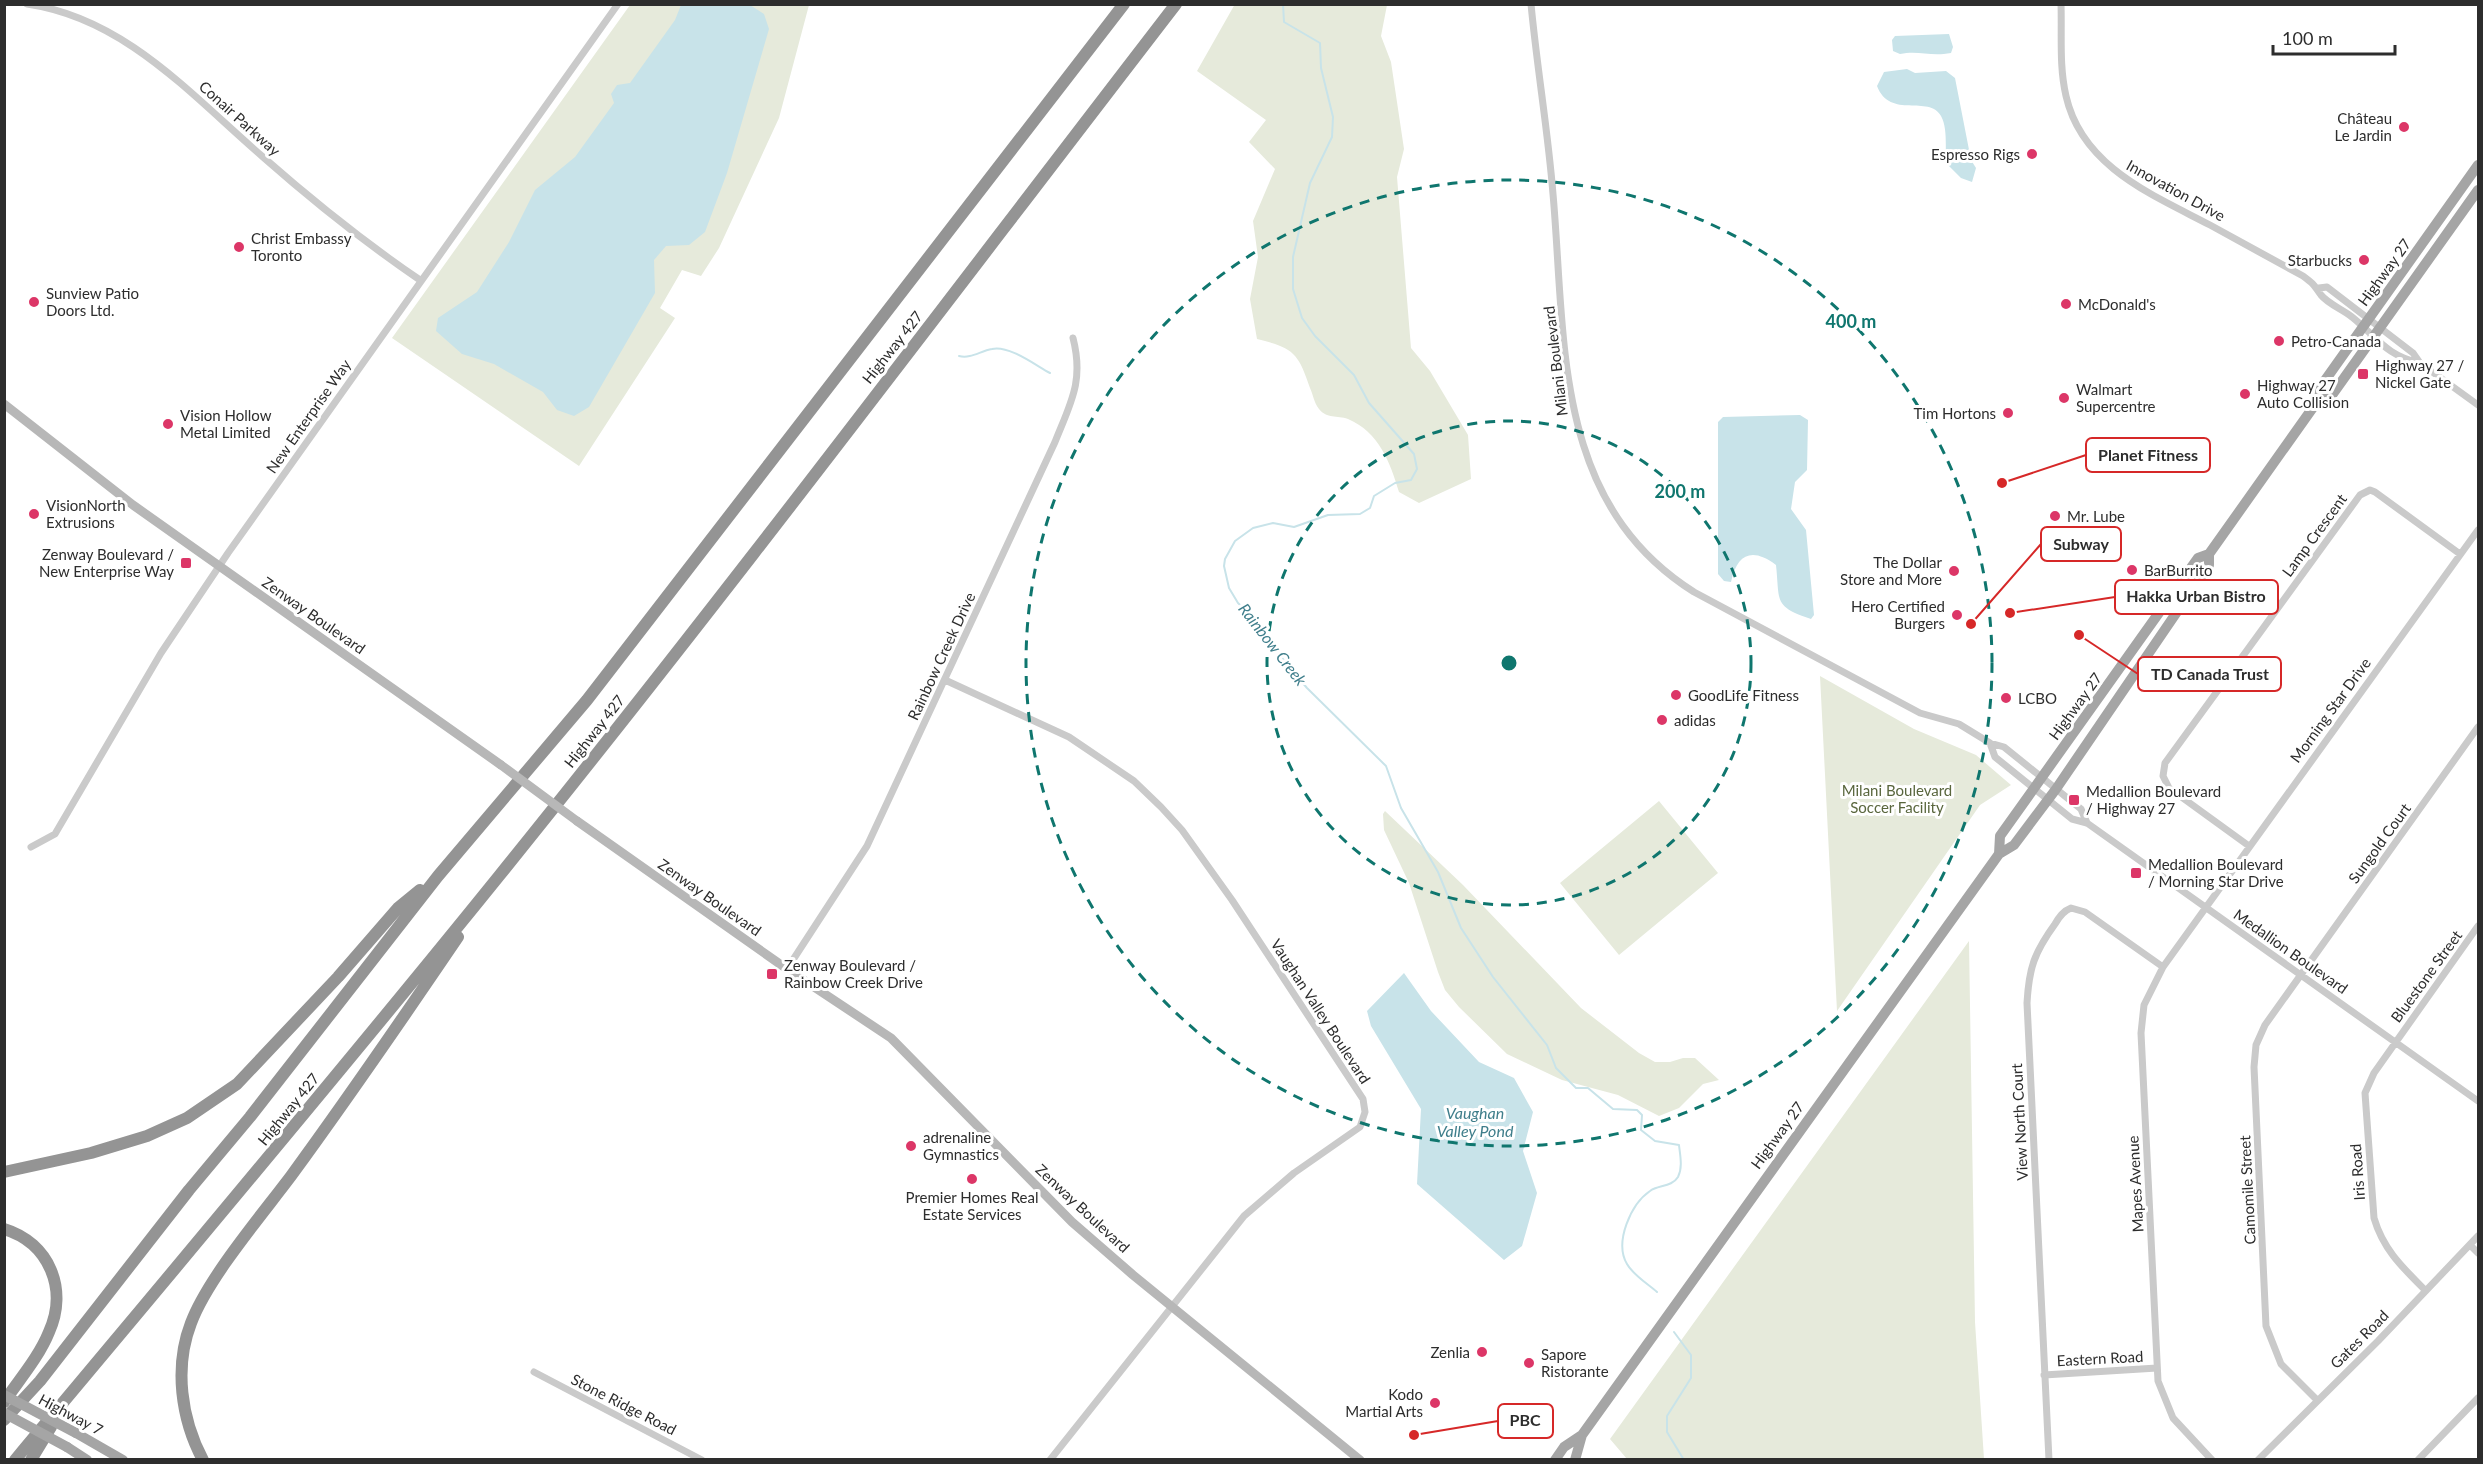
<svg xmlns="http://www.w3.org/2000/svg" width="2483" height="1464" viewBox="0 0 2483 1464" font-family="Lato,sans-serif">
  <rect width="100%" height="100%" fill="#fff"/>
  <path fill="#e6eadb" d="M 1235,4 L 1387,5 L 1381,36 L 1391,62 L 1404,149 L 1397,177 L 1411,348 L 1430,371 L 1468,435 L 1471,479 L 1419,503 L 1399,492 C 1390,462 1379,432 1348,419 C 1337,415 1327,419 1319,409 C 1314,403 1313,394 1310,388 C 1298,352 1293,348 1257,339 L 1250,299 L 1258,257 L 1253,221 L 1275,169 L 1249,142 L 1266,120 L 1197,71 Z
    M 630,5 L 809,5 L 779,118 L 719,248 L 701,276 L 682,270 L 660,308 L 675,318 L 579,466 L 392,338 Z
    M 1820,676 L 1914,729 L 1976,755 L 2011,785 L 1980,805 L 1837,1011 Z
    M 1659,801 L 1718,873 L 1619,955 L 1560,883 Z
    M 1385,811 L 1463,885 L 1581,1008 L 1639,1053 L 1655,1062 L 1670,1062 L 1683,1058 L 1695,1058 L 1719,1080 L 1703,1084 L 1679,1108 L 1659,1116 L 1618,1095 L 1562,1080 L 1507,1054 L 1459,1007 L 1445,990 L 1438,972 L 1409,883 L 1384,830 L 1383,814 Z
    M 1969,941 L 1975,1322 L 1984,1459 L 1627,1459 L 1610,1439 Z"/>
  <path fill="#c8e3e9" d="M 681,5 L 750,5 L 764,14 L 769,29 L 727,173 L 705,232 L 689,245 L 666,246 L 654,260 L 655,293 L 589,407 L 574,416 L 557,410 L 543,392 L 494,364 L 462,354 L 436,331 L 438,318 L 477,292 L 509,242 L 535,190 L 575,157 L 614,103 L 611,94 L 617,85 L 630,83 L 675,20 Z
    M 1949,34 L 1953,47 L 1951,53 C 1930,57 1919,50 1900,54 L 1893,51 L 1892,40 L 1895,36 Z
    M 1907,69 L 1915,73 L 1946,71 L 1955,78 L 1971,160 L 1976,168 L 1972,182 L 1961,178 L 1946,163 C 1945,150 1948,128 1941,116 C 1929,94 1890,120 1877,86 L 1884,72 Z
    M 1800,415 L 1808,420 L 1807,470 L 1795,482 L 1791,509 L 1806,530 L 1814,615 L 1811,619 C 1773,606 1780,602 1776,565 C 1752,547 1737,554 1731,582 L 1724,581 L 1718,574 L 1718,422 L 1723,417 Z
    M 1404,973 L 1431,1011 L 1479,1062 L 1514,1078 L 1533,1112 L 1523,1151 L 1537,1193 L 1522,1246 L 1504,1260 L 1417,1184 L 1421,1109 L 1371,1026 L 1367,1011 Z"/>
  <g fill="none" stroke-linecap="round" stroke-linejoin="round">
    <path stroke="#c8e3e9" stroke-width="2" d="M 1283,4 L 1284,22 L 1320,43 L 1321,68 L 1333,117 L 1332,137 L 1310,183 L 1293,257 L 1293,289 L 1302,318 L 1315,336 L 1354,375 L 1369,403 L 1414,454 L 1417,469 L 1411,480 L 1395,483 L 1374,496 L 1370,508 L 1360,514 L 1328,515 L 1294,527 L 1273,523 L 1253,528 L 1235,541 L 1225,559 L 1224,566 L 1229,588 L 1238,603 L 1260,624 L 1285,662 L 1307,688 L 1386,766 L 1401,808 L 1438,872 L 1461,928 L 1493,977 L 1547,1045 L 1556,1068 L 1576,1088 L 1588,1088 L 1613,1109 L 1637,1110 L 1642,1115 L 1641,1130 L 1655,1141 L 1679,1145 C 1680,1155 1683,1167 1678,1177 C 1672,1187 1658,1185 1650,1191 C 1631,1204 1614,1242 1627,1264 C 1633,1275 1648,1284 1657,1292
      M 959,356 C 971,359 980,351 992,349 C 1009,345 1035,365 1050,373
      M 1674,1332 L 1691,1355 L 1691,1378 L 1667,1416 L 1667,1432 L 1684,1460"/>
    <path stroke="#cacaca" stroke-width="7" d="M 27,4 C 125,18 191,95 263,157 C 313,201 364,242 420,280
      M 1531,4 C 1537,68 1548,131 1553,194 C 1566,340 1552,502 1694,592 L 1920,713 L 1959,724 L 1990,743 L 2004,747 L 2081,809 L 2087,823
      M 2061,4 C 2062,35 2059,66 2066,96 C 2082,167 2153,195 2210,225 C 2241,242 2272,259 2303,276 C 2315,285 2313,284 2321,295 C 2328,304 2344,310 2352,317 C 2377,337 2386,356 2420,363
      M 2319,288 L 2327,287 L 2413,353 L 2420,363 L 2478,405
      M 945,680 L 1069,737 L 1134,781 L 1161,807 L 1182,830 L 1232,900 L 1363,1099 L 1365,1112 L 1360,1127 L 1294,1173 L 1244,1216 L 1050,1460
      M 1990,743 L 1995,757 L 2072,819 L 2087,823 L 2478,1101
      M 2249,846 L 2169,788 L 2163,776 L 2165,763 L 2360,495 L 2370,490 L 2375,492 L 2460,554
      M 31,847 L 55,834 L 161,653 L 228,553 L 618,4
      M 787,969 L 867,846 L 1055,442 C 1071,402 1084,381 1073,338
      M 2470,1245 L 2478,1253
      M 2425,1290 C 2402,1267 2383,1249 2374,1218 L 2365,1093 L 2374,1073 L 2478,926
      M 534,1372 L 702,1460
      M 2044,1375 L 2157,1368
      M 2317,1400 L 2281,1364 L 2266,1326 L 2254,1067 L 2256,1045 L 2265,1025 L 2478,727
      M 2049,1460 L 2027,1003 C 2029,968 2034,953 2055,924 C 2059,917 2063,911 2071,908 L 2085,912 L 2163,967
      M 2212,1460 L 2173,1418 L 2158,1381 L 2141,1033 L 2144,1005 L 2163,967 L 2478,530
      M 2258,1460 L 2378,1341 L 2478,1236
      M 2418,1460 L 2478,1398"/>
    <path stroke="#b7b7b7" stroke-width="9" d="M 4,404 L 133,505 L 501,765
      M 577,821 L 787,969 L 891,1038 L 1072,1222 L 1133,1275 L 1360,1460"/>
    <path stroke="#a5a5a5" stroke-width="10" d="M 2319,399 L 2332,395 L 2478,190
      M 1999,854 L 2000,836 L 2198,558 L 2209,554 L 2214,547 L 2319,399 L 2321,386 L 2478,165
      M 76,1433 L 123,1460
      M 67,1447 L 87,1460
      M 1555,1460 L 1564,1447 L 1582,1435 L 1999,854 L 2014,845 L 2056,789 L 2209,565 L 2209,554
      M 1575,1460 L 1582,1435"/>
    <path stroke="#949494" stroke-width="12" d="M 4,1172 L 91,1153 L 147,1136 L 187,1118 L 237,1084 L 338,977 L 398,908 L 420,890
      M 4,1229 C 50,1243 68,1290 49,1332 C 39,1357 19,1380 4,1402
      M 4,1420 L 40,1381 L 189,1190 L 250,1117 L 438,876 L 587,700 L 1124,4
      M 15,1460 C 177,1266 340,1073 499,876 C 730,590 951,296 1176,4
      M 31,1460 L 51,1427
      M 203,1460 C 181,1419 174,1367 191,1323 C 208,1278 261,1216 291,1176 C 348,1098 403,1018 458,937"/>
    <path stroke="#b7b7b7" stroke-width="9" d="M 501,765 L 577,821"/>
    <path stroke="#a5a5a5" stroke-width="10" d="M 4,1395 L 76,1433
      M 4,1413 L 67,1447"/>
  </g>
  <g fill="none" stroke="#0f766e" stroke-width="3" stroke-dasharray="10 8">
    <circle cx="1509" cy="663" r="242"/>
    <circle cx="1509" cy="663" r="483"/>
  </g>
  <g fill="#dc3667" stroke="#fff" stroke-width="2">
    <circle cx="2404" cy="127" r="6"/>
    <circle cx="2032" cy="154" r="6"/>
    <circle cx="239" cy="247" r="6"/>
    <circle cx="2364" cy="260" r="6"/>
    <circle cx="34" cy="302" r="6"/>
    <circle cx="2066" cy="304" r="6"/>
    <circle cx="2279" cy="341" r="6"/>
    <rect x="2357" y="368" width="12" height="12" rx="3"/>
    <circle cx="2245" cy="394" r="6"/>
    <circle cx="2064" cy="398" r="6"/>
    <circle cx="2008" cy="413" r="6"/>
    <circle cx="168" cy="424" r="6"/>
    <circle cx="34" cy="514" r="6"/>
    <circle cx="2055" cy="516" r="6"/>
    <rect x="180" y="557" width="12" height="12" rx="3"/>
    <circle cx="2132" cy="570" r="6"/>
    <circle cx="1954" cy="571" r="6"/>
    <circle cx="1957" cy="615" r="6"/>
    <circle cx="1676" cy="695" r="6"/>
    <circle cx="2006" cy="698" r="6"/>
    <circle cx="1662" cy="720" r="6"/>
    <rect x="2068" y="794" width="12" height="12" rx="3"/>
    <rect x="2130" y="867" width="12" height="12" rx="3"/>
    <rect x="766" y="968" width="12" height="12" rx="3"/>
    <circle cx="911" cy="1146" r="6"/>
    <circle cx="972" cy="1179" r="6"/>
    <circle cx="1482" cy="1352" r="6"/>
    <circle cx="1529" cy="1363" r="6"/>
    <circle cx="1435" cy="1403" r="6"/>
  </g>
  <g text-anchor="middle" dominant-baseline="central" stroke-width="6" stroke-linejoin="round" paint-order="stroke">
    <g font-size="15" fill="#2d2d2d" stroke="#fff">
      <text transform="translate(240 118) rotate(42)">Conair Parkway</text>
      <text transform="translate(2176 190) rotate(29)">Innovation Drive</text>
      <text transform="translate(2384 272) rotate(-54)">Highway 27</text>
      <text transform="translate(892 347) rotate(-52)">Highway 427</text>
      <text transform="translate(1555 361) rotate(-97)">Milani Boulevard</text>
      <text transform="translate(308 416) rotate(-55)">New Enterprise Way</text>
      <text transform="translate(2314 535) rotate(-54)">Lamp Crescent</text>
      <text transform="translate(314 615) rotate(35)">Zenway Boulevard</text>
      <text transform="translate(941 656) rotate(-65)">Rainbow Creek Drive</text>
      <text transform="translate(2075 706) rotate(-54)">Highway 27</text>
      <text transform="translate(2330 710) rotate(-54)">Morning Star Drive</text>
      <text transform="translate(594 731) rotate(-52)">Highway 427</text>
      <text transform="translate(2379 843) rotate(-54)">Sungold Court</text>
      <text transform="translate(710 897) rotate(35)">Zenway Boulevard</text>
      <text transform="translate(2291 951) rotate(35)">Medallion Boulevard</text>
      <text transform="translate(2426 976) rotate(-54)">Bluestone Street</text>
      <text transform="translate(1321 1011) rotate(57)">Vaughan Valley Boulevard</text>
      <text transform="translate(288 1109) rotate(-51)">Highway 427</text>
      <text transform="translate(2019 1122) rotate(-93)">View North Court</text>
      <text transform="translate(1777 1135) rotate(-54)">Highway 27</text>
      <text transform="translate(2357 1172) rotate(-94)">Iris Road</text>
      <text transform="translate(2135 1184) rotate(-93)">Mapes Avenue</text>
      <text transform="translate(2247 1190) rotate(-93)">Camomile Street</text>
      <text transform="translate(1083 1208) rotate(43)">Zenway Boulevard</text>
      <text transform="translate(2359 1339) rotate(-45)">Gates Road</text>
      <text transform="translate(2100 1358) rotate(-3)">Eastern Road</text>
      <text transform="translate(624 1404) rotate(27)">Stone Ridge Road</text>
      <text transform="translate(71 1414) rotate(28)">Highway 7</text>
    </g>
    <g font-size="15" fill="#2d2d2d" stroke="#fff" text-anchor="start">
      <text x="2392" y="118" text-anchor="end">Château<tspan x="2392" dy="17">Le Jardin</tspan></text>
      <text x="2020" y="154" text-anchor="end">Espresso Rigs</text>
      <text x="251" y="238">Christ Embassy<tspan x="251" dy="17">Toronto</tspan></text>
      <text x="2352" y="260" text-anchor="end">Starbucks</text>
      <text x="46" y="293">Sunview Patio<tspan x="46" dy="17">Doors Ltd.</tspan></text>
      <text x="2078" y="304">McDonald's</text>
      <text x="2291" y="341">Petro-Canada</text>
      <text x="2375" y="365">Highway 27 /<tspan x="2375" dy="17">Nickel Gate</tspan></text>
      <text x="2257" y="385">Highway 27<tspan x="2257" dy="17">Auto Collision</tspan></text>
      <text x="2076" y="389">Walmart<tspan x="2076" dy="17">Supercentre</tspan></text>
      <text x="1996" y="413" text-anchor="end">Tim Hortons</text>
      <text x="180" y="415">Vision Hollow<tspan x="180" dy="17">Metal Limited</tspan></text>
      <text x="46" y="505">VisionNorth<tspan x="46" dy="17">Extrusions</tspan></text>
      <text x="2067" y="516">Mr. Lube</text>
      <text x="174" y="554" text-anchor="end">Zenway Boulevard /<tspan x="174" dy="17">New Enterprise Way</tspan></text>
      <text x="1942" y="562" text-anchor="end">The Dollar<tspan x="1942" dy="17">Store and More</tspan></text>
      <text x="2144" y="570">BarBurrito</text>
      <text x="1945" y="606" text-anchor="end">Hero Certified<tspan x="1945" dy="17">Burgers</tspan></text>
      <text x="1688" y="695">GoodLife Fitness</text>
      <text x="2018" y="698">LCBO</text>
      <text x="1674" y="720">adidas</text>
      <text x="2086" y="791">Medallion Boulevard<tspan x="2086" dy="17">/ Highway 27</tspan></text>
      <text x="2148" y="864">Medallion Boulevard<tspan x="2148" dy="17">/ Morning Star Drive</tspan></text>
      <text x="784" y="965">Zenway Boulevard /<tspan x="784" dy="17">Rainbow Creek Drive</tspan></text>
      <text x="923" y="1137">adrenaline<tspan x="923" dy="17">Gymnastics</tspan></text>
      <text x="972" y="1197" text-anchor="middle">Premier Homes Real<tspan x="972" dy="17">Estate Services</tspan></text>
      <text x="1470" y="1352" text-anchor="end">Zenlia</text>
      <text x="1541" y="1354">Sapore<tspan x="1541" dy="17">Ristorante</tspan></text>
      <text x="1423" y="1394" text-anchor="end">Kodo<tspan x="1423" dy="17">Martial Arts</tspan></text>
    </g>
    <g font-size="15" fill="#59663d" stroke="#fff">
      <text x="1897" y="790">Milani Boulevard<tspan x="1897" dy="17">Soccer Facility</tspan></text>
    </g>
    <g font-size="16" font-style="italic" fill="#3f7e8b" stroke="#fff">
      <text transform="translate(1273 644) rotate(52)">Rainbow Creek</text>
      <text x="1475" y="1112">Vaughan<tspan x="1475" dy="18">Valley Pond</tspan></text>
    </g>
  </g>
  <circle cx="1509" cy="663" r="9" fill="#0f766e" stroke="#fff" stroke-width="3"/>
  <g font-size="18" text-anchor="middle" font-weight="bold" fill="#0f766e" stroke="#fff" stroke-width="6" stroke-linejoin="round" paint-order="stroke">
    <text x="1851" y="328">400 m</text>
    <text x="1680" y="498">200 m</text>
  </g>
  <path fill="none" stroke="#d62828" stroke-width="2" d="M2002 483L2086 455M1971 624L2041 544M2010 613L2115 597M2079 635L2138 674M1414 1435L1498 1421"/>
  <g fill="#d62828" stroke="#fff" stroke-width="2">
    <circle cx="2002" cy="483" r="6"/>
    <circle cx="1971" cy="624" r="6"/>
    <circle cx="2010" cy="613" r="6"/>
    <circle cx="2079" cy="635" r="6"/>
    <circle cx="1414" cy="1435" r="6"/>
  </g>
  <g fill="#fff" stroke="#d62828" stroke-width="2">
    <rect x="2086" y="438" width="124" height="34" rx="6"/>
    <rect x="2041" y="527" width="80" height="34" rx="6"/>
    <rect x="2115" y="580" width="163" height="34" rx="6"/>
    <rect x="2138" y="657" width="143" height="34" rx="6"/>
    <rect x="1498" y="1404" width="55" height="34" rx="6"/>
  </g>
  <g font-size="16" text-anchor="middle" font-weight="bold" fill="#2d2d2d">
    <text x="2148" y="461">Planet Fitness</text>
    <text x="2081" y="550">Subway</text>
    <text x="2196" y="602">Hakka Urban Bistro</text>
    <text x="2210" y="680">TD Canada Trust</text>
    <text x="1525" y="1426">PBC</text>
  </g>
  <rect width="2483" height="1464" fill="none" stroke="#2d2d2d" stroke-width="12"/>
  <path d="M2273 45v9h122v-9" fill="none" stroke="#2d2d2d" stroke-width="3"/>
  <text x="2282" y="45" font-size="18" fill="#2d2d2d" stroke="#ffffff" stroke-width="4.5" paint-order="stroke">100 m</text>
</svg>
